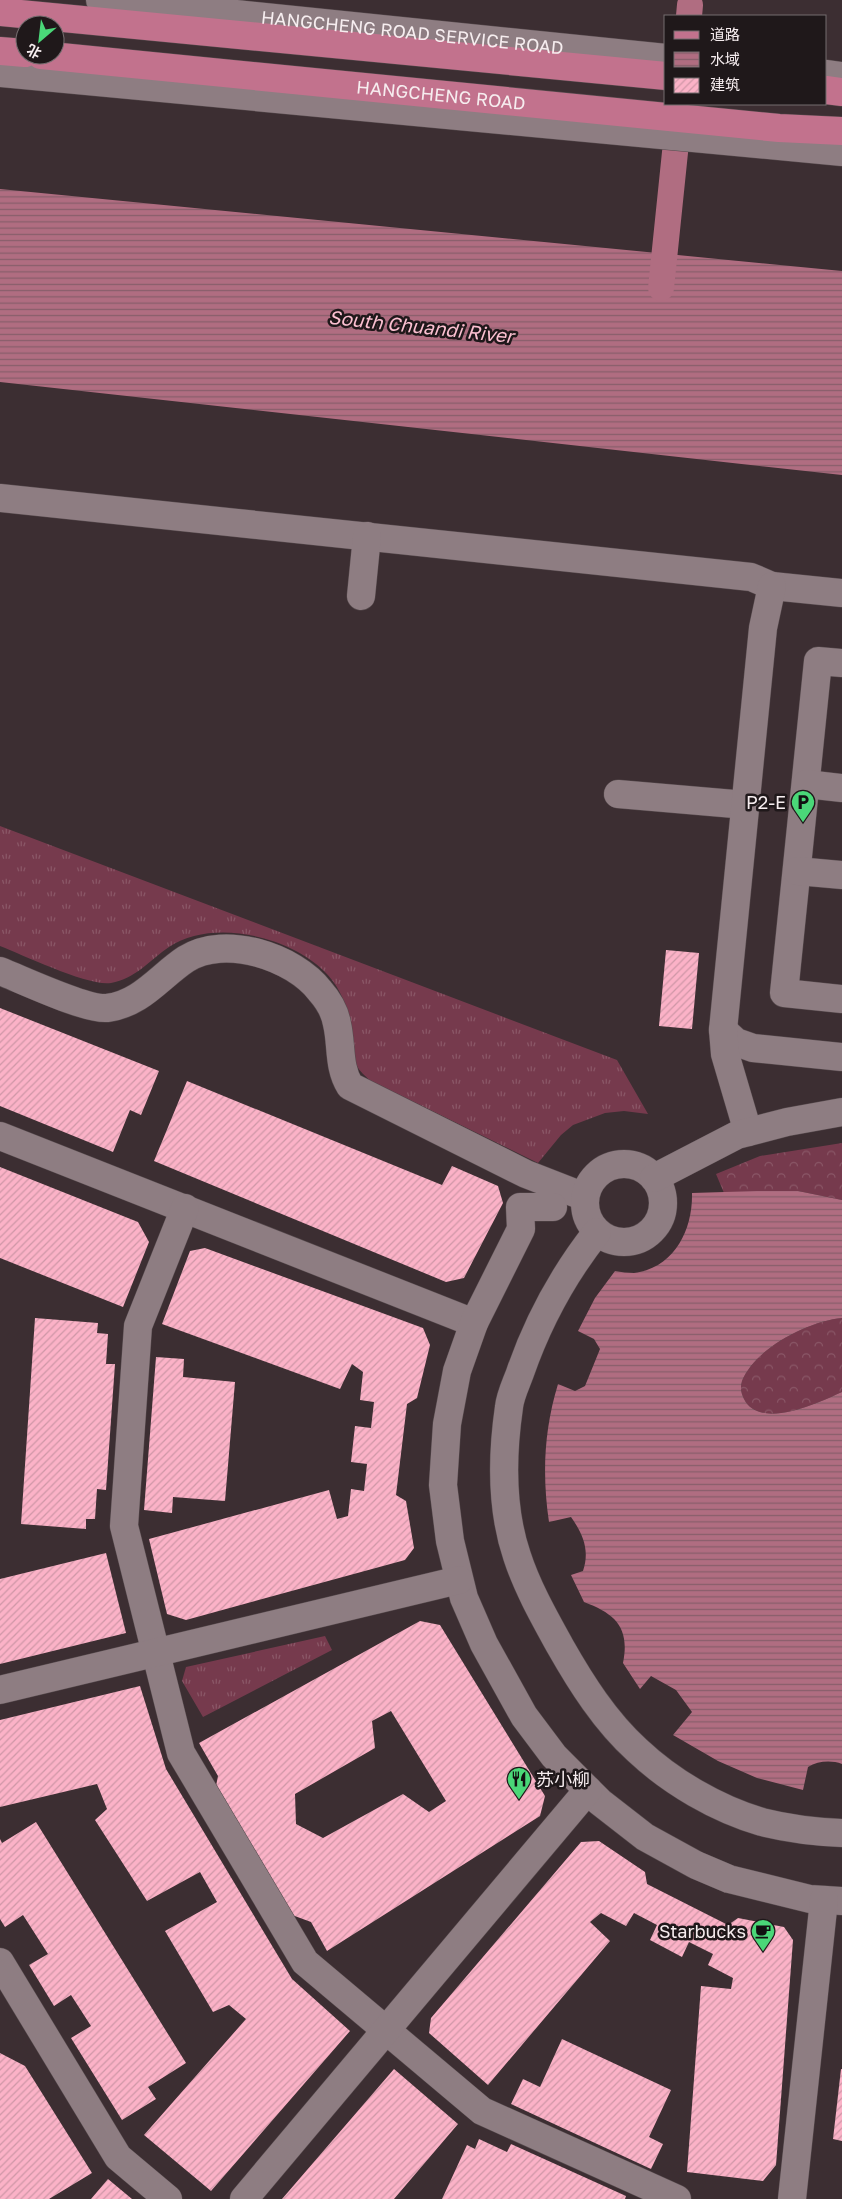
<svg xmlns="http://www.w3.org/2000/svg" width="842" height="2199" viewBox="0 0 842 2199" font-family="'Golos Text','Noto Sans SC',sans-serif">
  <defs>
    <pattern id="grass-tufts" width="24" height="20" patternUnits="userSpaceOnUse" patternTransform="scale(1.25)"><rect width="24" height="20" fill="#763a4d"/><path d="M3 7l-1-3M5 7V3M7 7l1-3M15 17l-1-3M17 17v-4M19 17l1-3" fill="none" stroke="#8a5767"/></pattern>
    <pattern id="forest-crowns" width="20" height="18" patternUnits="userSpaceOnUse" patternTransform="scale(1.25)"><rect width="20" height="18" fill="#763a4d"/><path d="M2 6a3 3 0 1 1 6 0M12 15a3 3 0 1 1 6 0" fill="none" stroke="#8a5767"/></pattern>
    <pattern id="water-rules" width="6" height="5" patternUnits="userSpaceOnUse" patternTransform="scale(1.25)"><rect width="6" height="5" fill="#b06d81"/><path d="M0 2.5h6" fill="none" stroke="#875e6a"/></pattern>
    <pattern id="building-hatch" width="6" height="6" patternUnits="userSpaceOnUse" patternTransform="scale(1.25)"><rect width="6" height="6" fill="#fbb2c7"/><path d="M-1 1l2-2M0 6l6-6M5 7l2-2" fill="none" stroke="#cf97a7"/></pattern>
  </defs>
  <rect width="100%" height="100%" fill="#3c2e32"/>
  <path fill="url(#grass-tufts)" d="M 0,826 L 617,1060 L 648,1114 L 624,1111 L 605,1113 L 573,1125 L 561,1135 L 538,1163 L 369,1080 C 366,1076 359,1071 357,1066 C 354,1059 354,1047 353,1040 C 350,1015 343,989 324,971 C 289,936 212,918 169,947 C 150,960 135,979 111,983 C 90,987 23,955 0,946 Z
    M 325,1636 L 332,1650 L 203,1717 L 182,1681 L 186,1667 Z"/>
  <path fill="url(#forest-crowns)" d="M 842,1143 L 842,1200 L 798,1191 L 724,1193 L 716,1174 L 760,1156 Z
    M 842,1318 L 842,1392 C 820,1402 760,1431 744,1399 C 741,1393 740,1388 742,1381 C 755,1348 809,1321 842,1318 Z"/>
  <path fill="url(#water-rules)" d="M 0,189 L 842,271 L 842,475 L 0,382 Z
    M 757,1191 L 798,1191 L 842,1200 L 842,1318 C 809,1321 755,1348 742,1381 C 740,1388 741,1393 744,1399 C 760,1431 820,1402 842,1392 L 842,1764 C 831,1760 818,1761 808,1767 L 803,1790 L 757,1778 L 718,1761 L 673,1735 L 692,1712 L 676,1690 L 651,1676 L 640,1689 L 623,1663 C 630,1628 616,1614 584,1602 L 571,1575 L 583,1571 C 590,1550 583,1534 571,1517 L 549,1522 C 542,1475 544,1430 558,1384 L 575,1391 L 585,1386 L 600,1349 L 594,1339 L 578,1331 L 595,1298 L 615,1271 C 621,1272 628,1273 634,1273 C 675,1268 693,1229 692,1193 Z"/>
  <g fill="none" stroke-linecap="round" stroke-linejoin="round">
    <path stroke="#b06d81" stroke-width="26" d="M 689,16 L 690,5
      M 661,288 L 680,104"/>
  </g>
  <path fill="url(#building-hatch)" fill-rule="evenodd" d="M 666,950 L 699,953 L 692,1029 L 659,1026 Z
    M 0,1008 L 159,1071 L 141,1115 L 130,1110 L 113,1152 L 0,1106 Z
    M 187,1081 L 442,1185 L 452,1166 L 498,1186 L 503,1203 L 464,1278 L 446,1282 L 154,1161 Z
    M 0,1167 L 138,1222 L 149,1242 L 123,1307 L 0,1258 Z
    M 205,1248 L 423,1328 L 430,1345 L 417,1398 L 407,1404 L 396,1495 L 406,1501 L 414,1548 L 405,1560 L 186,1620 L 167,1614 L 149,1539 L 329,1490 L 337,1519 L 348,1516 L 351,1489 L 364,1491 L 367,1464 L 351,1462 L 355,1426 L 371,1428 L 374,1402 L 360,1400 L 363,1372 L 352,1364 L 340,1389 L 162,1324 L 190,1251 Z
    M 35,1318 L 98,1323 L 97,1333 L 108,1334 L 106,1364 L 115,1364 L 106,1490 L 97,1489 L 95,1519 L 86,1519 L 86,1529 L 21,1524 Z
    M 156,1357 L 184,1359 L 183,1377 L 235,1382 L 225,1501 L 173,1497 L 172,1513 L 144,1510 Z
    M 106,1553 L 126,1633 L 0,1664 L 0,1579 Z
    M 420,1621 L 440,1625 L 545,1796 L 540,1816 L 327,1951 L 311,1922 L 292,1915 L 216,1786 L 218,1776 L 199,1743 ZM 391,1711 L 446,1801 L 429,1812 L 403,1794 L 323,1838 L 296,1824 L 295,1794 L 375,1748 L 372,1721 Z
    M 140,1686 L 166,1769 L 292,1979 L 350,2031 L 211,2191 L 144,2135 L 246,2019 L 229,2005 L 213,2012 L 165,1931 L 217,1902 L 200,1872 L 147,1901 L 95,1820 L 107,1809 L 97,1784 L 0,1807 L 0,1720 Z
    M 36,1822 L 186,2063 L 148,2087 L 156,2099 L 122,2120 L 71,2038 L 91,2026 L 71,1995 L 54,2006 L 29,1965 L 48,1954 L 23,1915 L 5,1927 L 0,1919 L 0,1839 L 2,1843 Z
    M 599,1841 L 645,1872 L 647,1884 L 728,1925 L 738,1918 L 784,1927 L 793,1940 L 776,2165 L 763,2181 L 687,2172 L 701,1986 L 731,1989 L 733,1978 L 708,1965 L 713,1954 L 689,1942 L 682,1957 L 650,1940 L 657,1925 L 634,1913 L 626,1926 L 601,1913 L 590,1922 L 610,1941 L 488,2085 L 429,2033 L 431,2018 L 581,1842 Z
    M 562,2039 L 671,2090 L 649,2137 L 663,2144 L 651,2169 L 511,2104 L 523,2079 L 540,2087 Z
    M 0,2053 L 25,2066 L 92,2173 L 49,2199 L 0,2199 Z
    M 394,2069 L 458,2124 L 394,2199 L 282,2199 Z
    M 841,2069 L 842,2069 L 842,2141 L 833,2139 Z
    M 479,2139 L 507,2152 L 511,2144 L 626,2196 L 625,2199 L 442,2199 L 467,2145 L 475,2149 Z
    M 108,2179 L 132,2199 L 91,2199 Z"/>
  <g fill="none" stroke-linecap="round" stroke-linejoin="round">
    <g stroke="#564a4d" stroke-width="29">
      <g id="minor">
        <path id="s1" d="M 100,0 L 666,58"/>
        <path d="M 0,73 L 842,152"/>
        <path d="M 826,74 L 842,76"/>
        <path d="M 0,498 L 751,577 L 772,586 L 842,593"/>
        <path d="M 361,596 L 367,536"/>
        <path d="M 842,663 L 818,661 L 784,993 L 842,999"/>
        <path d="M 806,784 L 842,788"/>
        <path d="M 618,794 L 746,805"/>
        <path d="M 797,871 L 842,875"/>
        <path d="M 0,971 C 23,980 86,1010 107,1008 C 141,1004 160,976 186,959 C 225,934 294,957 320,991 C 328,1000 335,1012 337,1024 C 342,1045 338,1067 350,1086 L 526,1174 L 585,1197"/>
        <path d="M 723,1030 L 736,1042 L 753,1048 L 842,1057"/>
        <path d="M 748,1132 L 725,1054 L 723,1030 L 763,628 L 772,586"/>
        <path d="M 0,1136 L 474,1323"/>
        <circle cx="624" cy="1203" r="39"/>
        <path d="M 654,1178 L 737,1135 L 787,1122 L 842,1112"/>
        <path d="M 553,1207 L 520,1207 L 521,1229 L 474,1323 L 457,1371 L 447,1424 L 443,1485 L 450,1541 L 464,1598 L 484,1644 L 524,1716 L 554,1756 L 600,1802 L 645,1837 L 696,1865 L 729,1879 L 810,1899 L 842,1901"/>
        <path d="M 185,1208 L 138,1326 L 124,1526 L 181,1753 L 305,1962 L 482,2111 L 677,2199"/>
        <path d="M 597,1232 C 563,1275 538,1321 520,1373 C 516,1384 510,1396 509,1407 C 502,1455 501,1509 517,1556 C 527,1587 544,1617 560,1646 C 581,1683 605,1721 637,1750 C 671,1782 717,1809 762,1822 C 786,1828 818,1832 842,1833"/>
        <path d="M 0,1690 L 459,1580"/>
        <path d="M 0,1962 L 118,2157 L 168,2199"/>
        <path d="M 244,2199 L 588,1790"/>
        <path d="M 792,2199 L 824,1900"/>
      </g>
    </g>
    <g stroke="#564a4d" stroke-width="29">
      <g id="major">
        <path d="M 0,12 L 666,76"/>
        <path d="M 0,51 L 25,53"/>
        <path id="s2" d="M 41,55 L 779,128 L 842,131"/>
        <path d="M 826,90 L 842,92"/>
      </g>
    </g>
    <use href="#minor" stroke="#8e7d82" stroke-width="28"/>
    <use href="#major" stroke="#c2728d" stroke-width="28"/>
  </g>
  <defs>
    <g id="parking-pin" transform="scale(1.25)"><path d="M0 17L-7.5 6A9.5 9.5 0 1 1 7.5 6Z" fill="#4ad778" stroke="#1f181a"/><path d="M-3.5-5.5H1a3.5 3.5 0 0 1 0 7H-1V5.5H-3.5ZM-1-3.4V-.6H.8a1.4 1.4 0 0 0 0-2.8Z" fill="#111"/></g>
    <g id="restaurant-pin" transform="scale(1.25)"><path d="M0 17L-7.5 6A9.5 9.5 0 1 1 7.5 6Z" fill="#4ad778" stroke="#1f181a"/><path d="M-5-6h1v4h1v-4h1v4h1v-4h1v5L-1.5 .5V6h-2V.5L-5-1ZM5-6V6H3V1.5H1.5Q1.5-4 5-6Z" fill="#111"/></g>
    <g id="cafe-pin" transform="scale(1.25)"><path d="M0 17L-7.5 6A9.5 9.5 0 1 1 7.5 6Z" fill="#4ad778" stroke="#1f181a"/><path d="M-5.5-4.5H6V0H3Q3 3.5 0 3.5H-2.5Q-5.5 3.5-5.5 0ZM3-3.2v2h1.7v-2ZM-6 4.5H4V6H-6Z" fill="#111"/></g>
  </defs>
  <g fill-rule="evenodd">
    <use href="#parking-pin" x="803" y="802"/>
    <use href="#restaurant-pin" x="519" y="1779"/>
    <use href="#cafe-pin" x="763" y="1931"/>
  </g>
  <g text-anchor="middle" dominant-baseline="central" stroke-width="5" stroke-linejoin="round" paint-order="stroke">
    <g font-size="18" fill="#f6edef" stroke="#1f181a">
      <text stroke="none"><textPath href="#s1" startOffset="314">HANGCHENG ROAD SERVICE ROAD</textPath></text>
      <text stroke="none"><textPath href="#s2" startOffset="402">HANGCHENG ROAD</textPath></text>
    </g>
    <g font-size="18" fill="#f6edef" stroke="#1f181a" text-anchor="end">
      <text x="786" y="802">P2-E</text>
      <text x="536" y="1779" text-anchor="start">苏小柳</text>
      <text x="746" y="1931">Starbucks</text>
    </g>
    <g font-size="19" font-style="italic" fill="#fcc0d1" stroke="#1f181a">
      <text transform="translate(421 326) rotate(6)">South Chuandi River</text>
    </g>
  </g>
  <rect x="664" y="15" width="162" height="90" fill="#1f181a" stroke="#756d6f"/>
  <rect x="674" y="31" width="25" height="8" fill="#c2728d" stroke="#756d6f"/>
  <text x="710" y="40" font-size="15" fill="#f6edef">道路</text>
  <rect x="674" y="52" width="25" height="15" fill="url(#water-rules)" stroke="#756d6f"/>
  <text x="710" y="65" font-size="15" fill="#f6edef">水域</text>
  <rect x="674" y="78" width="25" height="15" fill="url(#building-hatch)" stroke="#756d6f"/>
  <text x="710" y="90" font-size="15" fill="#f6edef">建筑</text>
  <g transform="translate(40 40) rotate(208)"><circle r="24" fill="#1f181a" stroke="#756d6f"/>
  <path d="M0-4L9 19L0 12L-9 19Z" fill="#4ad778"/>
  <text y="-8" font-size="14" font-weight="bold" text-anchor="middle" fill="#f6edef">北</text>
  </g>
</svg>
